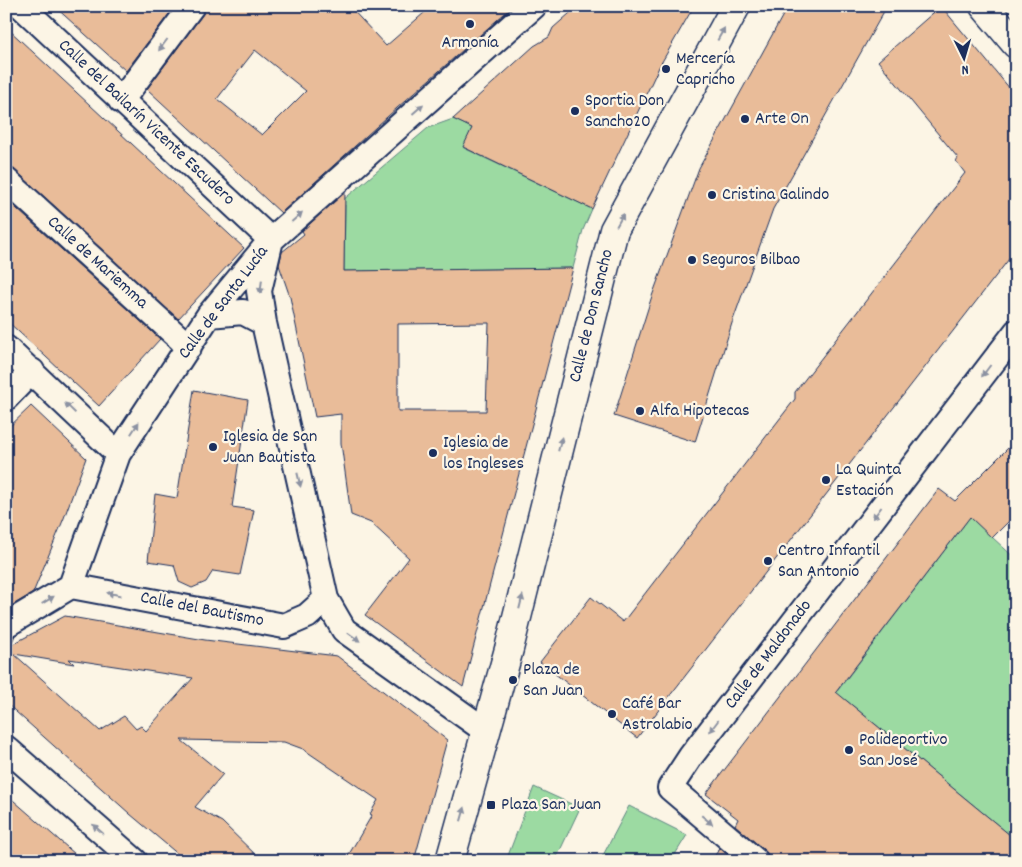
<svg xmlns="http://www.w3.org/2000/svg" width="1022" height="867" viewBox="0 0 1022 867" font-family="Dekko,sans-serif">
  <rect width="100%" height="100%" fill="#fcf5e5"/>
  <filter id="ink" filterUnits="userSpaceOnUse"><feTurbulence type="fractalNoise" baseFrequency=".02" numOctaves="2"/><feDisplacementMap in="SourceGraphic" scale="10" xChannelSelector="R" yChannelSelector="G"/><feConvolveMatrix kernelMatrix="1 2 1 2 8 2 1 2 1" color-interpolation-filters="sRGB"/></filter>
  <g filter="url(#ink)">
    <path fill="#9cdaa2" stroke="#5c8480" d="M 453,119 L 472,128 L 464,148 L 592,209 L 583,230 L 573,268 L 344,271 L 345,205 L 309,229 L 428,128 Z
      M 970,517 L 1016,559 L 1016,840 L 847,701 L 835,694 Z
      M 534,787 L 580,808 L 555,861 L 506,861 Z
      M 629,806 L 687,835 L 671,861 L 600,861 Z"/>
    <path fill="#e9bc99" stroke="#1b2f5e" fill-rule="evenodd" d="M 54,6 L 175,6 L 126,71 Z
      M 206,6 L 349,6 L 386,46 L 432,6 L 513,6 L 397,108 L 281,213 L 147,89 L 203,14 ZM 255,50 L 306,91 L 262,135 L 217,99 Z
      M 578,6 L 694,6 L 659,67 L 592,209 L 463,147 L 472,128 L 453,119 L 534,46 L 549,37 L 553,28 Z
      M 788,6 L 887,6 L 773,209 L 732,323 L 695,442 L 614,416 L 651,299 L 699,168 Z
      M 941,6 L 1016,96 L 1016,250 L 637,738 L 540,662 L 591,597 L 623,622 L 795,399 L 795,392 L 965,173 L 956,161 L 958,158 L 878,61 Z
      M 6,27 L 244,248 L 178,319 L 15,170 L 6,167 Z
      M 345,192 L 344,271 L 573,268 L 463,687 L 365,615 L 409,558 L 371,523 L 351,515 L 341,443 L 341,414 L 315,417 L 290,297 L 279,265 L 282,252 L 304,234 L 302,231 ZM 489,323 L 486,411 L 398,411 L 398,324 Z
      M 6,199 L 160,339 L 99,406 L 6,320 Z
      M 194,390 L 248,400 L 232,507 L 254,510 L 240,575 L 213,571 L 206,582 L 192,588 L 179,582 L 174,565 L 148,561 L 155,494 L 177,498 Z
      M 31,406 L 86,458 L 64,518 L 33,593 L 6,609 L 6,430 Z
      M 1016,440 L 1016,514 L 992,538 L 970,517 L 836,692 L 1016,840 L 1016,861 L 769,861 L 769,856 L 765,851 L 735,825 L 738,819 L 706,794 L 939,489 L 955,501 Z
      M 65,616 L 205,640 L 337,656 L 447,740 L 414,861 L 345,861 L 372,815 L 370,814 L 378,800 L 303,749 L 284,742 L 181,740 L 223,774 L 195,807 L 222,822 L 262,861 L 186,861 L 130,814 L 6,703 L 6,639 L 15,635 L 11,645 ZM 14,654 L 74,664 L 69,659 L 193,678 L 146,731 L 141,726 L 136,729 L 124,716 L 100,731 Z
      M 6,794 L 83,861 L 6,861 Z
      M 720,848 L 734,861 L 711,861 Z"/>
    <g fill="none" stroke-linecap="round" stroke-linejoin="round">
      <g stroke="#1b2f5e" stroke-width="28">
        <path id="street" d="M 21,6 L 271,240 L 259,291 L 264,323 L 326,599 L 344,630 L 486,731
          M 121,101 L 192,6
          M 6,180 L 189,347
          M 209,315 L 243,312 L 264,323
          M 6,348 L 118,454
          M 6,398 L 32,371
          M 71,586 L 284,626 L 307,616 L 326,599
          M 6,625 L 71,586 L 118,454 L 209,315 L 271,240 L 534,6
          M 6,748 L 135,861
          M 756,861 L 670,788 L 691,756 L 1016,332"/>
      </g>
      <g stroke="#1b2f5e" stroke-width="31">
        <path id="secondary" d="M 984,6 L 1016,44
          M 450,861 L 509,649 L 614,230 L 736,6"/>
      </g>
      <use href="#street" stroke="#fcf5e5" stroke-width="24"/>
      <use href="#secondary" stroke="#fcf5e5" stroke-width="28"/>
    </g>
    <defs><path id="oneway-solid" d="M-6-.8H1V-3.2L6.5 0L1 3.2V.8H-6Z" transform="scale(1.25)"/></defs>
    <g fill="#8c92a2">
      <use href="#oneway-solid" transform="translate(721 34) rotate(-61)"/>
      <use href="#oneway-solid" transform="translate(163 45) rotate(127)"/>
      <use href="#oneway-solid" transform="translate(418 109) rotate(-42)"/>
      <use href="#oneway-solid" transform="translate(297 217) rotate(-42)"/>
      <use href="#oneway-solid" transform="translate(620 220) rotate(-61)"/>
      <use href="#oneway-solid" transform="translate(261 287) rotate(97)"/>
      <use href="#oneway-solid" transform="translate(986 371) rotate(127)"/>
      <use href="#oneway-solid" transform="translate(70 408) rotate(-136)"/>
      <use href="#oneway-solid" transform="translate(135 428) rotate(-57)"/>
      <use href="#oneway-solid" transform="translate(560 444) rotate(-76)"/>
      <use href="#oneway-solid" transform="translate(299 480) rotate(77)"/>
      <use href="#oneway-solid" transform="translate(877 513) rotate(127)"/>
      <use href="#oneway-solid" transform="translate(114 594) rotate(-169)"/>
      <use href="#oneway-solid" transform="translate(48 600) rotate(-32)"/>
      <use href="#oneway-solid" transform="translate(521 602) rotate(-76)"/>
      <use href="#oneway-solid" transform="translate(354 637) rotate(35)"/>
      <use href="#oneway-solid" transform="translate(714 726) rotate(127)"/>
      <use href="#oneway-solid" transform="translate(463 814) rotate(-74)"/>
      <use href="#oneway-solid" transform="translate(707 820) rotate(40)"/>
      <use href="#oneway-solid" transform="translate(98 829) rotate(-139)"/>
    </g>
  </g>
  <g fill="#1b2f5e" stroke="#fcf5e5" stroke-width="2">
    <circle cx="470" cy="24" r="5"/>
    <circle cx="666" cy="69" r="5"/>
    <circle cx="575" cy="111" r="5"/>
    <circle cx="745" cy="119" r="5"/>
    <circle cx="712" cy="195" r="5"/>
    <circle cx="692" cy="260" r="5"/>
    <circle cx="640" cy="411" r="5"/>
    <circle cx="213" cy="447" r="5"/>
    <circle cx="433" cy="453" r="5"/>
    <circle cx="826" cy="480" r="5"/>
    <circle cx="768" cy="561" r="5"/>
    <circle cx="513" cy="680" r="5"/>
    <circle cx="612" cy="714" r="5"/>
    <circle cx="849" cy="750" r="5"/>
    <rect x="486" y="800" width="10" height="10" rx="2.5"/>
  </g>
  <g text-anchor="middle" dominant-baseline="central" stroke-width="4.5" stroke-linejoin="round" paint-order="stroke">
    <g font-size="18" fill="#1b2f5e" stroke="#fcf5e5" text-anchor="start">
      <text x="470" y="43" text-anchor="middle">Armonía</text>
      <text x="676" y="59">Mercería<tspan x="676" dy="21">Capricho</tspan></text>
      <text x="585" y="101">Sportia Don<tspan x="585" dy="21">Sancho20</tspan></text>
      <text x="755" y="119">Arte On</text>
      <text x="722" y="195">Cristina Galindo</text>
      <text x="702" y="260">Seguros Bilbao</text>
      <text x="650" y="411">Alfa Hipotecas</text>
      <text x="223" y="437">Iglesia de San<tspan x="223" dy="21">Juan Bautista</tspan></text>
      <text x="443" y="443">Iglesia de<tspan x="443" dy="21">los Ingleses</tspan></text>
      <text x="836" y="470">La Quinta<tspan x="836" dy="21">Estación</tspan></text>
      <text x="778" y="551">Centro Infantil<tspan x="778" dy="21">San Antonio</tspan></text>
      <text x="523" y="670">Plaza de<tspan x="523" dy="21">San Juan</tspan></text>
      <text x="622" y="704">Café Bar<tspan x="622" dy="21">Astrolabio</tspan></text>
      <text x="859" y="740">Polideportivo<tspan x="859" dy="21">San José</tspan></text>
      <text x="501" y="805">Plaza San Juan</text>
    </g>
    <g font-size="18" fill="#1b2f5e" stroke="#fcf5e5">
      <text transform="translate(146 123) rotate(43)">Calle del Bailarín Vicente Escudero</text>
      <text transform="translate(97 263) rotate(42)">Calle de Mariemma</text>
      <text transform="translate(224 303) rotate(-53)">Calle de Santa Lucía</text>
      <text transform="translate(592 316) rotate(-76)">Calle de Don Sancho</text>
      <text transform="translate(202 610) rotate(11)">Calle del Bautismo</text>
      <text transform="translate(769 655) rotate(-53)">Calle de Maldonado</text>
    </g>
  </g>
  <rect width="1022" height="867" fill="none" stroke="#fcf5e5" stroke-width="25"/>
  <rect x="12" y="12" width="997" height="842" fill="none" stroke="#1b2f5e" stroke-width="2" filter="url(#ink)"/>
  <g transform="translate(964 58) rotate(175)" stroke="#fcf5e5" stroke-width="4" paint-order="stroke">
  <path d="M0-4L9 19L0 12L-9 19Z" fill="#1b2f5e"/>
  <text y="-8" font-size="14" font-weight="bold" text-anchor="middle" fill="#1b2f5e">N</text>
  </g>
</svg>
